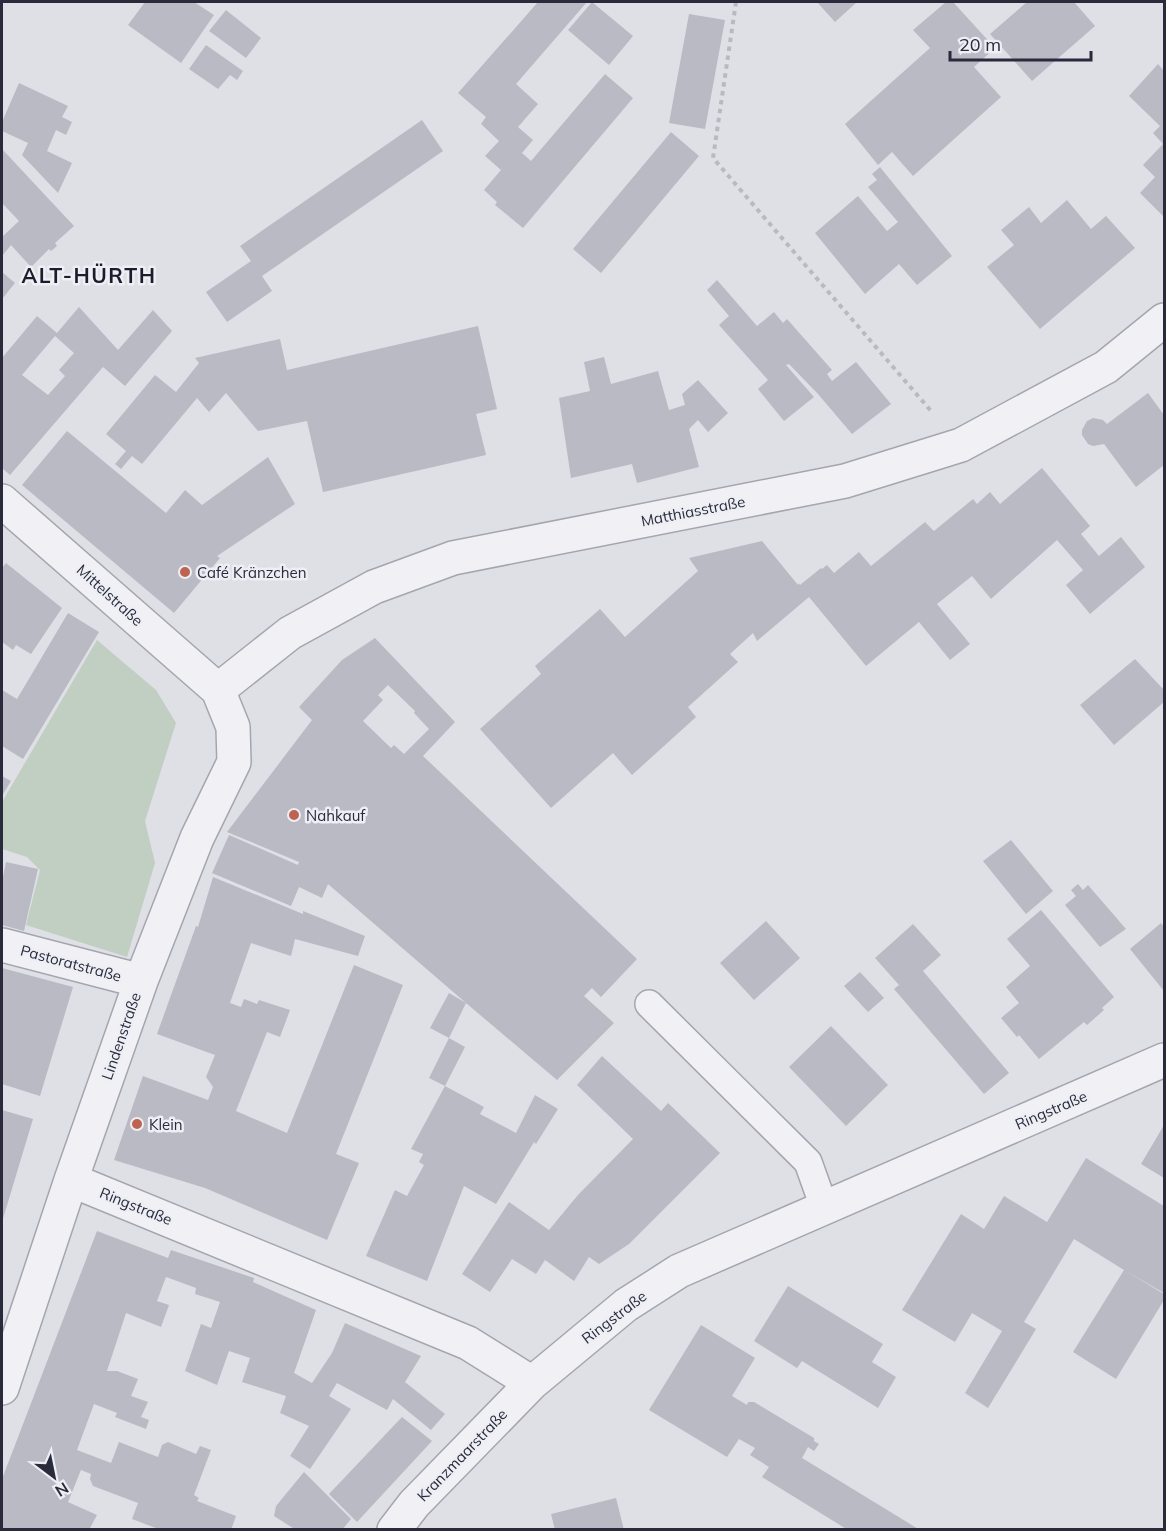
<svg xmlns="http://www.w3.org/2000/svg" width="1166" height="1531" viewBox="0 0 1166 1531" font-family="Mulish,sans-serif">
  <rect width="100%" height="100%" fill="#dfdfe6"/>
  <path fill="#c1cfc2" d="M 97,640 L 156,690 L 176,723 L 145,821 L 155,863 L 127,957 L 26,925 L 40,870 L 27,857 L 2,849 L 2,802 Z"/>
  <path fill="#babac5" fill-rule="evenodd" d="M 145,2 L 194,2 L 214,15 L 181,63 L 128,25 Z
    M 538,2 L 587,2 L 516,84 L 538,104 L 518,127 L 533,140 L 522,153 L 531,161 L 605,74 L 633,98 L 523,228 L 495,205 L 497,202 L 484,190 L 501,170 L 485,156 L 499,141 L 481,124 L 486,117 L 458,93 Z
    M 592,2 L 633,36 L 609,65 L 568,30 Z
    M 817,2 L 857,2 L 835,22 Z
    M 946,2 L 953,2 L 995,48 L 974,67 L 1001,97 L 913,176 L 892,152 L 878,165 L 845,124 L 930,48 L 913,30 Z
    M 1027,2 L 1074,2 L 1095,26 L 1032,81 L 990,34 Z
    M 226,10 L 261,38 L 246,58 L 209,31 Z
    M 689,14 L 725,20 L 705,129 L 669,123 Z
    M 206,45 L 243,71 L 237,80 L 230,75 L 218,89 L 189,69 Z
    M 1158,64 L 1164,71 L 1164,217 L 1140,193 L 1155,177 L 1143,165 L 1163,144 L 1153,133 L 1160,126 L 1129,96 Z
    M 19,83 L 68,106 L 62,117 L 72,122 L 66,135 L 56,130 L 47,151 L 72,163 L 58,193 L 22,155 L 28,143 L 2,131 L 2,122 Z
    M 422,120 L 443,151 L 262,276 L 272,291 L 227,322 L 206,292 L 251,261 L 240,246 Z
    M 671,132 L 699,156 L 601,273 L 573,249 Z
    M 2,149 L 74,226 L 55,243 L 57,246 L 51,251 L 49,249 L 31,267 L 11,245 L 2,256 L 2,237 L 19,221 L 2,203 Z
    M 880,167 L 952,256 L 917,285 L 899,264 L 865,294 L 815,233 L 858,196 L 887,231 L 898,222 L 868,187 L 877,180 L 872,174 Z
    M 1067,200 L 1091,229 L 1106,216 L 1135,248 L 1040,329 L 987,267 L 1014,245 L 1001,230 L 1029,207 L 1041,223 Z
    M 2,272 L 15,283 L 2,299 Z
    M 717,280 L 757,326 L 774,312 L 783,323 L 787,319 L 832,370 L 827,374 L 832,381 L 856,362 L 891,404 L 852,434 L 818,394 L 789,364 L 786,365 L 814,397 L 784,421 L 758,389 L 768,380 L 719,325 L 729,316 L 707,290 Z
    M 79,307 L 118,350 L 153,310 L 172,331 L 125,386 L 103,367 L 10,475 L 2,468 L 2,358 L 37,316 L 57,333 ZM 55,336 L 74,353 L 59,370 L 65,376 L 48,395 L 22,375 Z
    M 478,326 L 497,409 L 476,414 L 486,455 L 323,492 L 307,421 L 258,431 L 226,393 L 209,412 L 197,398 L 142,464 L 132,456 L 121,469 L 115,464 L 126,451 L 106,434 L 155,375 L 176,392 L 199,363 L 195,358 L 280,339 L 287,370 Z
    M 604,357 L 611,384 L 658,371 L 669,410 L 685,405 L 682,394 L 698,380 L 728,413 L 708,432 L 698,420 L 689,429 L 699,467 L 637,483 L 632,464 L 571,478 L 559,398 L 590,391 L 584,362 Z
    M 1148,393 L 1164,415 L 1164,465 L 1136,487 L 1104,444 L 1093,446 L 1088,444 L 1082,435 L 1082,430 L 1087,421 L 1093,418 L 1103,420 L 1107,424 Z
    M 67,431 L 166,513 L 185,490 L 202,505 L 268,457 L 295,504 L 217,556 L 220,558 L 174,613 L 22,485 Z
    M 1042,468 L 1090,526 L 1081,534 L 1099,556 L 1121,537 L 1145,567 L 1090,614 L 1066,585 L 1083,570 L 1057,540 L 991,599 L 972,576 L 937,604 L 970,644 L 950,660 L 919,622 L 866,666 L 809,597 L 757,641 L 753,633 L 730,654 L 738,662 L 688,707 L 696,717 L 632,775 L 613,753 L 551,808 L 480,729 L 541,674 L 535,666 L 600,609 L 625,637 L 698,571 L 689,558 L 762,541 L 798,585 L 799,583 L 800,585 L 821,568 L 822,569 L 827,565 L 834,573 L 859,552 L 871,566 L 925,522 L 934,531 L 973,499 L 977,504 L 990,492 L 1000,504 Z
    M 6,563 L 62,608 L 31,654 L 16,645 L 13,650 L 2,642 L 2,568 Z
    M 68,613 L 99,632 L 23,759 L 2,746 L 2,690 L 17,699 Z
    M 375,638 L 455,722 L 423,756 L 637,959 L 601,997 L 592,988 L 584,996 L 614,1023 L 557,1080 L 466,1003 L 449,1038 L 430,1028 L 449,993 L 466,1003 L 328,884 L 322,898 L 299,887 L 291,906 L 212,873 L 229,835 L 298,865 L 299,862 L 227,832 L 312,720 L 299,707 L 342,660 ZM 388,685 L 415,711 L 414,713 L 429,729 L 404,754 L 394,745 L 391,748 L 363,721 L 383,700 L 378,695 Z
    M 1135,659 L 1164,690 L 1164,702 L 1114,745 L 1080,705 Z
    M 2,776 L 11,781 L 2,796 Z
    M 1011,840 L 1053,891 L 1026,914 L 983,861 Z
    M 6,862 L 38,869 L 24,931 L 2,925 L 2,882 Z
    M 213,877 L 303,914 L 303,911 L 365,936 L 358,956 L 295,939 L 291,956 L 251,943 L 230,1003 L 241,1007 L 244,999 L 257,1004 L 259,1000 L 290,1010 L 280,1037 L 267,1032 L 236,1111 L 287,1133 L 354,965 L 403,985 L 336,1154 L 359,1163 L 327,1240 L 205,1188 L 114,1160 L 143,1076 L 208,1100 L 213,1087 L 206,1077 L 215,1055 L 157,1034 L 196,926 L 198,927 Z
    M 1078,884 L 1083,890 L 1088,885 L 1126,929 L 1100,947 L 1065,905 L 1076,896 L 1071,890 Z
    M 1041,910 L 1114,997 L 1102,1008 L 1104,1010 L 1087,1025 L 1084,1022 L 1039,1059 L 1019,1035 L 1017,1037 L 1001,1018 L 1019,1003 L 1006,987 L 1030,966 L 1007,939 Z
    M 766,921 L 800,958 L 754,1000 L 720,963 Z
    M 1161,923 L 1164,927 L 1164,991 L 1130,949 Z
    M 913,924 L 941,955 L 923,971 L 1009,1073 L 984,1094 L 894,989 L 899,985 L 875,958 Z
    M 2,968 L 73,987 L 40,1096 L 2,1084 Z
    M 860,972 L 884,998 L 868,1012 L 844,986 Z
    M 831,1026 L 888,1085 L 846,1126 L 789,1067 Z
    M 449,1038 L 465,1047 L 445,1086 L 429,1078 Z
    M 602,1056 L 661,1111 L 668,1103 L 720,1153 L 629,1244 L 599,1264 L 589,1257 L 574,1281 L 545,1260 L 536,1274 L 512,1259 L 490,1292 L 462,1274 L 509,1202 L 549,1230 L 578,1195 L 633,1139 L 577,1085 Z
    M 445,1086 L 484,1107 L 480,1114 L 516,1133 L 535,1095 L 558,1109 L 536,1144 L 534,1142 L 496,1204 L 464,1186 L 427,1281 L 366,1256 L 395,1190 L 407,1196 L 424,1165 L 419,1162 L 423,1154 L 411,1149 Z
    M 2,1110 L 33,1119 L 2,1222 Z
    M 1164,1125 L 1164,1178 L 1141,1164 Z
    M 1086,1158 L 1164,1206 L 1164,1293 L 1124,1270 L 1164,1294 L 1164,1300 L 1116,1379 L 1073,1352 L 1124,1270 L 1074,1239 L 1024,1322 L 1036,1329 L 988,1408 L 965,1393 L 1002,1331 L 972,1313 L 955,1342 L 902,1310 L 961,1214 L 984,1229 L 1004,1196 L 1047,1222 Z
    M 97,1231 L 168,1258 L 171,1250 L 254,1278 L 253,1282 L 316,1310 L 294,1373 L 312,1383 L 332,1353 L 345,1323 L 421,1356 L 405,1382 L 445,1414 L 431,1430 L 393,1399 L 387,1410 L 337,1383 L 329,1396 L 351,1409 L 310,1469 L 290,1456 L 309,1426 L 280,1413 L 286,1396 L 242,1382 L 250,1358 L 229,1351 L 217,1385 L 185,1371 L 201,1324 L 211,1328 L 220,1302 L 195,1294 L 196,1288 L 166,1277 L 157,1301 L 169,1305 L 161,1327 L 126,1313 L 107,1371 L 117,1371 L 138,1379 L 131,1396 L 148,1402 L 141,1417 L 149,1420 L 146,1429 L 115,1417 L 117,1413 L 94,1404 L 77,1450 L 111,1463 L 119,1442 L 158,1457 L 162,1445 L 168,1442 L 196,1454 L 200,1446 L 211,1450 L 194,1495 L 199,1498 L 197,1501 L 236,1516 L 231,1530 L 161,1530 L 132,1519 L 138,1503 L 93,1486 L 90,1479 L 91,1474 L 81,1470 L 68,1502 L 97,1515 L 89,1530 L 2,1530 L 2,1479 Z
    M 788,1286 L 883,1344 L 872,1362 L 896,1377 L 878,1408 L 802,1361 L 797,1368 L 754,1341 Z
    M 701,1325 L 755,1358 L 732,1396 L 747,1405 L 748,1402 L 754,1402 L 814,1438 L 814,1441 L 819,1444 L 814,1451 L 808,1447 L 802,1458 L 920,1530 L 848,1530 L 762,1477 L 769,1467 L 750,1455 L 755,1448 L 739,1439 L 727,1457 L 649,1410 Z
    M 402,1417 L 432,1441 L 357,1522 L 329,1494 Z
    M 304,1472 L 351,1519 L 342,1530 L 296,1530 L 274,1516 L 276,1506 Z
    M 616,1498 L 624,1530 L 555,1530 L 551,1514 Z"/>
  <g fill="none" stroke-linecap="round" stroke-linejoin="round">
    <g stroke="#a5a5b0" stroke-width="30">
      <path id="lane" d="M 649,1004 L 808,1162 L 824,1207"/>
    </g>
    <g stroke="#a5a5b0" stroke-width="36">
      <path id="street" d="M 2,501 L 218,690 L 233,727 L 234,762 L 197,838 L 141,981 L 71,1180 L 2,1388
        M 218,690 L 290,633 L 374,587 L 453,558 L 845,481 L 961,445 L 1106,367 L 1164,320
        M 2,945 L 141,981
        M 71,1180 L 468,1343 L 532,1383
        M 394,1530 L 414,1504 L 532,1383 L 626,1305 L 679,1271 L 1164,1060"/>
    </g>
    <path stroke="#b9bac1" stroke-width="4" stroke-dasharray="4.5 4.5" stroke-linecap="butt" d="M 736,2 L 713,158 L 931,411"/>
    <use href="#lane" stroke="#f1f1f5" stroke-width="27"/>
    <use href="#street" stroke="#f1f1f5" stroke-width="33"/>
  </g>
  <g fill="#be6251" stroke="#eeeff4" stroke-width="2">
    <circle cx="185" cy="572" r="6"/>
    <circle cx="294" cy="815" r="6"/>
    <circle cx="137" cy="1124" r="6"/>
  </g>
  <g text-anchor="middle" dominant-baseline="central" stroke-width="5" stroke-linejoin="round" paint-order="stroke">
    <g font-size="15" fill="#292b3c" stroke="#eeeff4">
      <text transform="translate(693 511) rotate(-11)">Matthiasstraße</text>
      <text transform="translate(110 595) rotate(42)">Mittelstraße</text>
      <text transform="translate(71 963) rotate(15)">Pastoratstraße</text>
      <text transform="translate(121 1036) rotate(-71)">Lindenstraße</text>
      <text transform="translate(1051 1110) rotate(-23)">Ringstraße</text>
      <text transform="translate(136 1206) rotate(22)">Ringstraße</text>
      <text transform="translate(614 1317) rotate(-37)">Ringstraße</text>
      <text transform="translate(462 1455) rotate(-46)">Kranzmaarstraße</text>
    </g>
    <g font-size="15" fill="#292b3c" stroke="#eeeff4" text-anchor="start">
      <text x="197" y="572">Café Kränzchen</text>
      <text x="306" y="815">Nahkauf</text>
      <text x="149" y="1124">Klein</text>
    </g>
    <g font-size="21" font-weight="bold" letter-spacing="1.5" fill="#1c1c2c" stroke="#eeeff4">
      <text x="89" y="275">ALT-HÜRTH</text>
    </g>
  </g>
  <rect width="1166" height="1531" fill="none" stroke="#292b3c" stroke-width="6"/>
  <g transform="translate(54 1477) rotate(148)" stroke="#eeeff4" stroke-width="4.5" paint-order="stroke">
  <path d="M0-4.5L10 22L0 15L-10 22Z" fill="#292b3c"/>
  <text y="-9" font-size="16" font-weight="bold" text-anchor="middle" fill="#292b3c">N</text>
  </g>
  <path d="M950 51v9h141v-9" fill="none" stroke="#292b3c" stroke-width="3"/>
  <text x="959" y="51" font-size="18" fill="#292b3c" stroke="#eeeff4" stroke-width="4.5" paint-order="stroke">20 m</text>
</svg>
